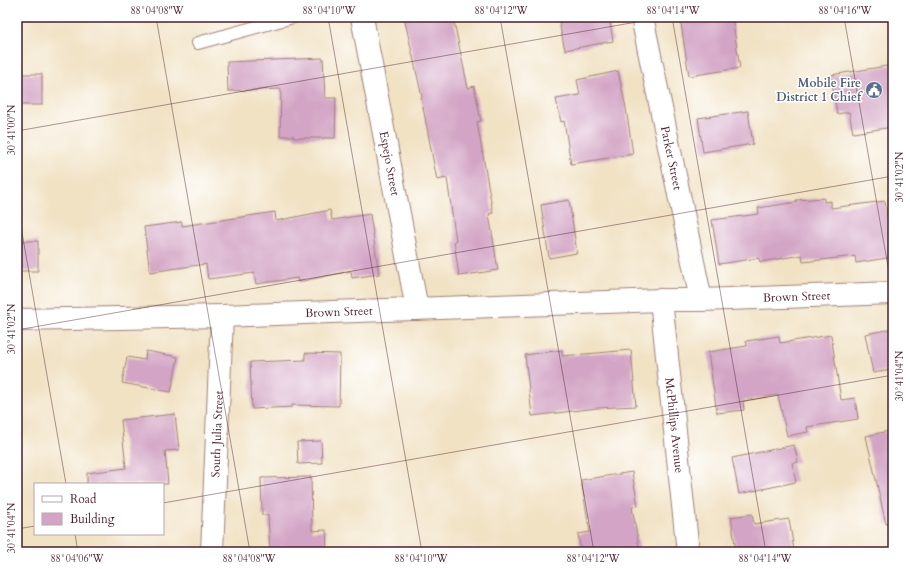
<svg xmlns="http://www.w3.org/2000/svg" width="910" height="569" viewBox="0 0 910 569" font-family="Cardo,serif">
  <rect width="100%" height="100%" fill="#fff"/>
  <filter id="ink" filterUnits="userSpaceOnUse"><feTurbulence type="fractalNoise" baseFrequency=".025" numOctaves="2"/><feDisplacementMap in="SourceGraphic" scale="8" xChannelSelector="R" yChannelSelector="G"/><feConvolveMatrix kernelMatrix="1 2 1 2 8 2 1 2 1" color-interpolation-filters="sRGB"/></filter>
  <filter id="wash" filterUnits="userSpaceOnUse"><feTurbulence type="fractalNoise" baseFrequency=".012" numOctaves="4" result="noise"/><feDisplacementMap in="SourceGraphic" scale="16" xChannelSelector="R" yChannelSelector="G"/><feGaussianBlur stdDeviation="0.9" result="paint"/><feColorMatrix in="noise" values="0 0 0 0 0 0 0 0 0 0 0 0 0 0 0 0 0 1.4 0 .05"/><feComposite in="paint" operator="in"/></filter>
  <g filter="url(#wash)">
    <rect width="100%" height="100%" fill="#f1e2c4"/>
    <g id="blocks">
      <path fill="#d3a4c5" d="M 404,17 L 453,17 L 468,88 L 474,86 L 481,121 L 477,122 L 493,213 L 489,214 L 498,270 L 459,276 L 454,241 L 456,241 L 447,178 L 437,180 L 421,97 L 422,97 Z
        M 586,17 L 609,17 L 613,41 L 565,50 L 559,22 Z
        M 680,17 L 732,17 L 740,68 L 689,76 Z
        M 323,58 L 325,98 L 336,98 L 335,138 L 294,138 L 294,136 L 280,136 L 281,89 L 228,91 L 227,62 Z
        M 893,65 L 893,127 L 853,133 L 849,112 L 837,114 L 831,75 Z
        M 618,71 L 626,108 L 633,154 L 571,164 L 564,121 L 561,122 L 556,99 L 580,95 L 577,80 Z
        M 17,74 L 42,74 L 42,105 L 17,105 Z
        M 748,111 L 753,144 L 703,152 L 698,118 Z
        M 824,198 L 824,202 L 831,201 L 831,208 L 885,201 L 893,257 L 856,263 L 855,256 L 803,262 L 802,255 L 760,262 L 759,258 L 719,264 L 712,220 L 759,214 L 758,208 L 797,202 L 796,200 Z
        M 569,200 L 577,253 L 549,258 L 541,205 Z
        M 330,210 L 332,220 L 370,214 L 379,274 L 352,278 L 351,271 L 298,282 L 297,278 L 256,284 L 254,273 L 208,279 L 206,264 L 150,272 L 144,227 L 182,222 L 182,226 L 275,212 L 276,221 Z
        M 17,241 L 38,241 L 38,271 L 17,271 Z
        M 893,329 L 893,369 L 873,373 L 865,334 Z
        M 831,335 L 841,400 L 855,398 L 858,419 L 807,427 L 808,432 L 787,436 L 778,395 L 743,401 L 744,410 L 717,413 L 708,352 L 747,346 L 746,341 L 779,336 L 780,343 Z
        M 562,350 L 562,356 L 631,350 L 636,406 L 597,408 L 532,416 L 525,355 Z
        M 146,351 L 178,357 L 171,392 L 122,383 L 127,357 L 145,360 Z
        M 305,353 L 340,354 L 339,406 L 292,405 L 292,407 L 252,409 L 250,362 L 305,360 Z
        M 175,414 L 179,450 L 165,451 L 168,484 L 87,484 L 87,473 L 126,468 L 121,420 Z
        M 893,430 L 893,523 L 886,524 L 866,436 Z
        M 321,441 L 322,463 L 298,464 L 297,442 Z
        M 794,445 L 798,462 L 792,463 L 796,482 L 739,494 L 732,458 Z
        M 632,472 L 638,506 L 632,507 L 640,552 L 581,552 L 578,534 L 590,532 L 581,480 Z
        M 311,477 L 312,531 L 326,530 L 327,552 L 270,552 L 268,515 L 262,515 L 261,478 Z
        M 752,514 L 754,524 L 789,519 L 794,550 L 778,552 L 736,552 L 731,517 Z"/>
    </g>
  </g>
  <g filter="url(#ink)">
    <use href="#blocks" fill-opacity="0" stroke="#9e8078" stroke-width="1"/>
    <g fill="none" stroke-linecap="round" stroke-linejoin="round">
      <g stroke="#9e8078" stroke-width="14">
        <path id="service" d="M 198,43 L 293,17"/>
      </g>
      <g stroke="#9e8078" stroke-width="24">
        <g id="minor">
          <path id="s1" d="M 362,17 L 417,309"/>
          <path id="s2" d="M 642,17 L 701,300"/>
          <path id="s3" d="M 661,300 L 688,552"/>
          <path id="s4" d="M 17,320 L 222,316 L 661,300 L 701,300 L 893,293"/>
          <path id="s5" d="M 212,552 L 222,316"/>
        </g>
      </g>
      <use href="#service" stroke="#fff" stroke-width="12"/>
      <use href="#minor" stroke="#fff" stroke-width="22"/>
    </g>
  </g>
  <path fill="none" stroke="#4a1f2b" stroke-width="1" stroke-opacity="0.45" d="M 156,17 L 250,552M 328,17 L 422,552M 500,17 L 594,552M 672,17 L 766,552M 844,17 L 893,295M 17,131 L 665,17M 17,204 L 66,484M 17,330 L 893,176M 163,503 L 893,375M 17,529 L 35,526M 75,534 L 78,552"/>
  <defs>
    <g id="civic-disc" transform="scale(0.9)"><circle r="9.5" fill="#5c6f8a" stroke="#fff"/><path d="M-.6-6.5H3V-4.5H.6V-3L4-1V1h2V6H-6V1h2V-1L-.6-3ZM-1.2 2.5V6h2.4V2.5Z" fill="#fff"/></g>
  </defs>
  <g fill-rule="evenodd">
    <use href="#civic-disc" x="874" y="90"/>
  </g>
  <g text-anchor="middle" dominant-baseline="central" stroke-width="3" stroke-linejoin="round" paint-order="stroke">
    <g font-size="12" font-weight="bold" fill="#4e5e75" stroke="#fff" text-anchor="end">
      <text x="861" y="83">Mobile Fire<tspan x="861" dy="14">District 1 Chief</tspan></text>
    </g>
    <g font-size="12" fill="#4a1f2b" stroke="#fff">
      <text stroke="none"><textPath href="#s2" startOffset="144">Parker Street</textPath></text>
      <text stroke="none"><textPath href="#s1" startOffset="149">Espejo Street</textPath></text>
      <text stroke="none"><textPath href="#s4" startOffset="780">Brown Street</textPath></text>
      <text stroke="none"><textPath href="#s4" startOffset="322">Brown Street</textPath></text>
      <text stroke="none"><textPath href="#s3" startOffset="126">McPhillips Avenue</textPath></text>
      <text stroke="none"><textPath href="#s5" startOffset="118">South Julia Street</textPath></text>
    </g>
  </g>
  <rect width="910" height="569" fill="none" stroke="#fff" stroke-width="44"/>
  <rect x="34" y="483" width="130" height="52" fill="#ffffff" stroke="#b7a5aa"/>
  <rect x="42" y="496" width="20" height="6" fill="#ffffff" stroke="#b7a5aa"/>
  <text x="70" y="503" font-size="12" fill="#4a1f2b">Road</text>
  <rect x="42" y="513" width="20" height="12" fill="#d3a4c5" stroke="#b7a5aa"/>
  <text x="70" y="523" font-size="12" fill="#4a1f2b">Building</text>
  <rect x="22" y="22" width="866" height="525" fill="none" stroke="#4a1f2b" stroke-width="1.5"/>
  <g font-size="10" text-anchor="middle" fill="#4a1f2b">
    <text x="157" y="14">88°04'08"W</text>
    <text x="329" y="14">88°04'10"W</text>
    <text x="501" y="14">88°04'12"W</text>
    <text x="673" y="14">88°04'14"W</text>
    <text x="845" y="14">88°04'16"W</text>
    <text transform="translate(11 130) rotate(-90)" y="4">30°41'00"N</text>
    <text transform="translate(899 177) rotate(-90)" y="4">30°41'02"N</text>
    <text transform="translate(11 329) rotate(-90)" y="4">30°41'02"N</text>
    <text transform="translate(899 376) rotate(-90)" y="4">30°41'04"N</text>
    <text transform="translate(11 528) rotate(-90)" y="4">30°41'04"N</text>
    <text x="77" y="562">88°04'06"W</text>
    <text x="249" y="562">88°04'08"W</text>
    <text x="421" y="562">88°04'10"W</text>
    <text x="593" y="562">88°04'12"W</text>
    <text x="765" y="562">88°04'14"W</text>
  </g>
</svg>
